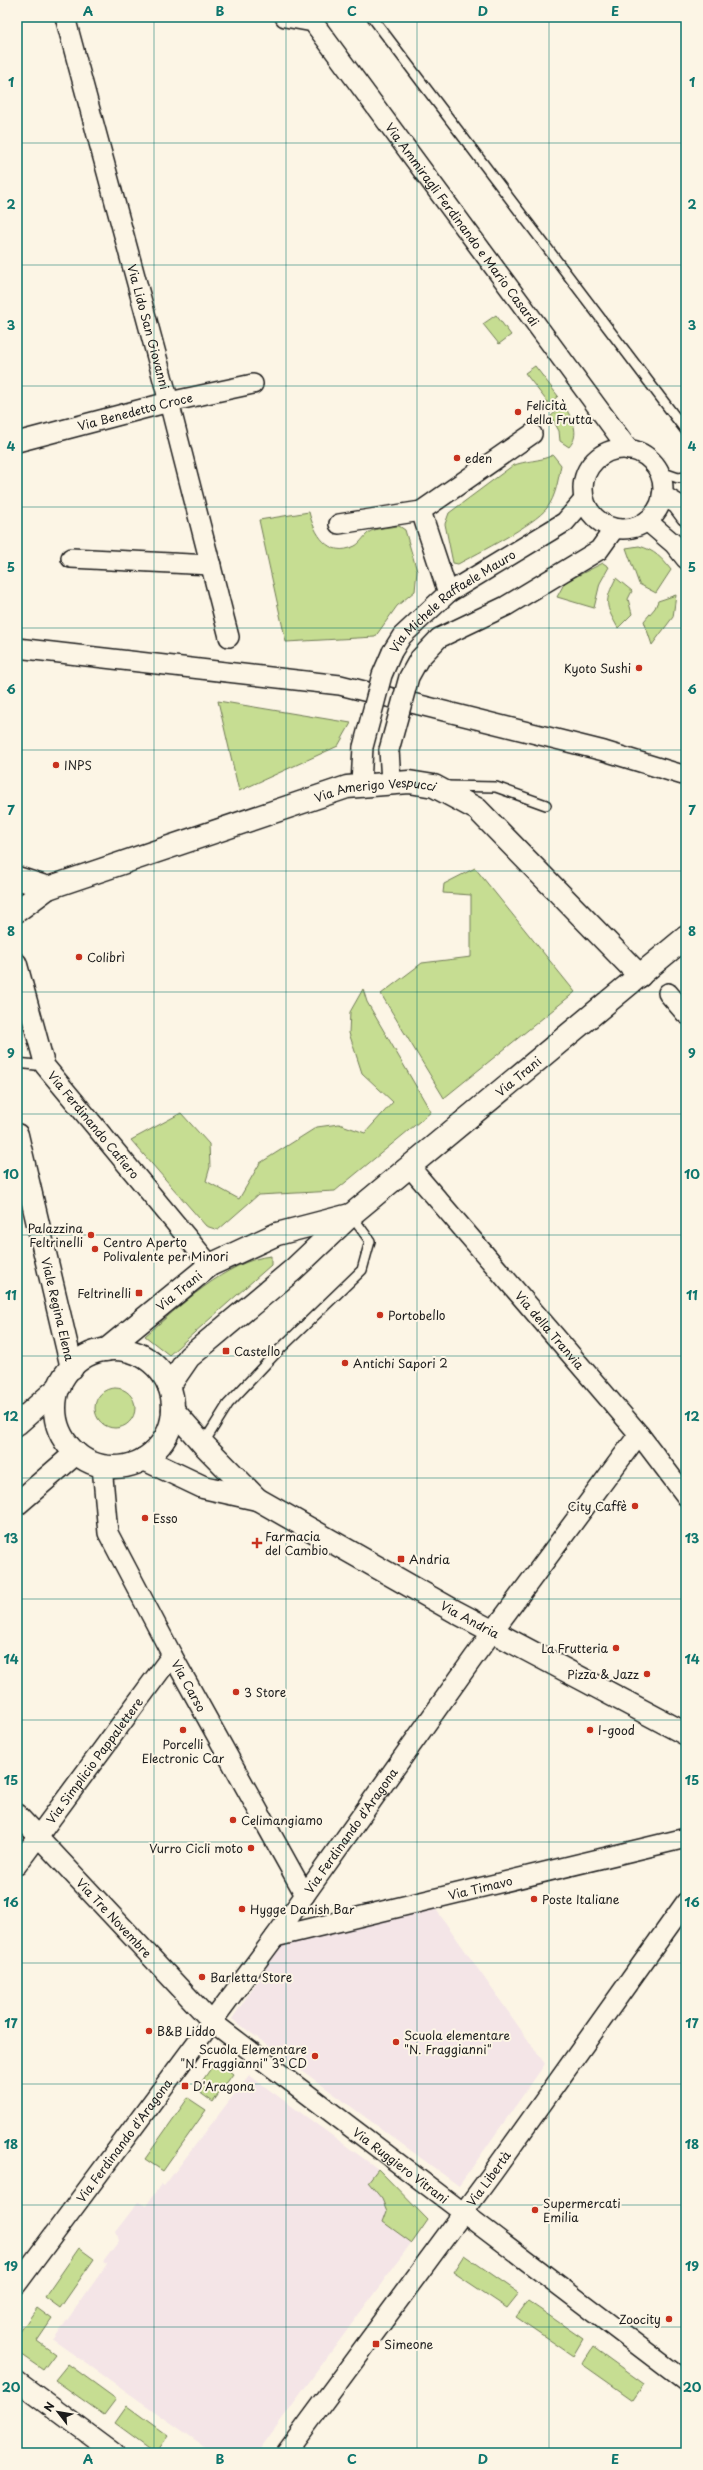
<svg xmlns="http://www.w3.org/2000/svg" width="703" height="2470" viewBox="0 0 703 2470" font-family="'Playpen Sans',sans-serif">
  <rect width="100%" height="100%" fill="#fcf5e5"/>
  <filter id="ink" filterUnits="userSpaceOnUse"><feTurbulence type="fractalNoise" baseFrequency=".025" numOctaves="2"/><feDisplacementMap in="SourceGraphic" scale="8" xChannelSelector="R" yChannelSelector="G"/><feConvolveMatrix kernelMatrix="1 2 1 2 8 2 1 2 1" color-interpolation-filters="sRGB"/></filter>
  <g filter="url(#ink)">
    <path fill="#f4e5e7" d="M 433,1905 L 545,2064 L 459,2186 L 232,2019 L 284,1941 Z
      M 249,2075 L 378,2169 L 428,2220 L 257,2453 L 214,2453 L 53,2340 L 107,2264 L 103,2262 L 119,2241 L 116,2231 L 138,2202 L 146,2206 L 161,2184 L 164,2186 Z"/>
    <path fill="#c6dd92" stroke="#717c57" d="M 496,315 L 511,335 L 499,344 L 483,324 Z
      M 535,366 L 558,396 L 549,404 L 525,373 Z
      M 564,405 C 572,419 581,434 569,447 L 560,441 L 559,431 L 551,416 Z
      M 553,455 L 561,465 C 558,480 556,496 547,508 C 534,525 478,553 458,564 L 453,563 L 445,524 L 449,513 L 512,466 C 526,460 539,462 553,455 Z
      M 309,512 C 314,533 328,559 355,546 C 361,543 365,534 371,531 C 379,528 390,527 399,526 L 405,530 L 417,571 L 415,591 L 397,606 L 375,637 L 286,642 L 259,520 Z
      M 639,546 C 654,550 662,558 671,570 L 656,593 L 639,584 L 626,548 Z
      M 603,563 L 609,567 L 600,583 L 594,608 L 557,597 L 565,582 Z
      M 616,578 L 632,591 L 628,599 L 632,614 L 618,628 C 605,605 604,602 616,578 Z
      M 676,595 L 673,617 L 652,645 L 644,621 L 655,608 L 658,601 Z
      M 218,701 L 351,723 L 338,746 L 239,791 Z
      M 475,868 L 575,992 L 444,1098 L 381,994 L 422,963 L 471,957 L 471,895 L 443,893 L 444,884 Z
      M 363,989 L 367,1002 L 431,1112 L 335,1191 L 258,1195 L 218,1230 L 206,1226 L 131,1140 L 181,1113 L 209,1144 L 210,1167 L 206,1181 L 239,1199 L 260,1163 L 317,1127 L 339,1124 L 365,1133 L 393,1102 L 362,1073 L 349,1033 L 350,1012 Z
      M 271,1256 L 271,1265 L 169,1355 L 145,1336 C 178,1308 227,1260 271,1256 Z
      M95 1408a20 20 0 1 1 40 0a20 20 0 1 1-40 0Z
      M 216,2061 L 233,2074 L 213,2102 L 196,2090 Z
      M 188,2098 L 206,2110 L 163,2171 L 145,2159 Z
      M 378,2169 L 428,2220 L 412,2243 L 383,2222 L 387,2211 L 382,2199 L 368,2182 Z
      M 79,2248 L 94,2259 L 60,2308 L 45,2297 Z
      M 464,2255 L 519,2293 L 507,2308 L 453,2272 Z
      M 528,2301 L 583,2339 L 573,2356 L 516,2317 Z
      M 37,2308 L 52,2319 L 37,2341 L 55,2354 L 43,2370 L 17,2352 L 17,2336 Z
      M 593,2347 L 644,2384 L 633,2400 L 582,2364 Z
      M 68,2364 L 116,2399 L 104,2415 L 55,2380 Z
      M 127,2406 L 168,2436 L 156,2453 L 115,2423 Z"/>
    <g fill="none" stroke-linecap="round" stroke-linejoin="round">
      <g stroke="#1c1c1c" stroke-width="12">
        <path id="lane" d="M 372,17 L 686,431
          M 658,471 L 678,478 L 686,477
          M 446,786 L 496,787 L 546,805
          M 17,1063 L 45,1066
          M 203,1444 L 228,1404 L 277,1352 L 362,1270 L 370,1241 L 351,1215"/>
      </g>
      <g stroke="#1c1c1c" stroke-width="22">
        <g id="street">
          <path id="s1" d="M 65,17 L 169,402 L 229,637"/>
          <path id="s2" d="M 285,17 L 313,22 L 629,450"/>
          <path id="s3" d="M 17,442 L 169,402 L 253,384"/>
          <circle cx="623" cy="489" r="40"/>
          <path d="M 662,495 L 677,504 L 686,516"/>
          <path d="M 421,511 L 448,593"/>
          <path d="M 647,521 L 674,544 L 686,559"/>
          <path d="M 339,524 L 421,511 L 532,434"/>
          <path d="M 71,558 L 211,565"/>
          <path d="M 17,648 L 340,685 L 604,751 L 686,776"/>
          <path id="s4" d="M 392,652 L 402,636 L 448,593 L 565,522 L 584,500"/>
          <path d="M 419,659 L 439,638 L 506,606 L 599,550 L 614,529"/>
          <path d="M 389,750 L 391,782"/>
          <path d="M 361,784 L 363,747"/>
          <path id="s5" d="M 17,963 L 45,1066 L 210,1265"/>
          <path d="M 668,993 L 686,1014"/>
          <path id="s6" d="M 409,1166 L 639,1434 L 686,1496"/>
          <path id="s7" d="M 102,1466 L 108,1533 L 172,1655 L 305,1895"/>
          <path id="s8" d="M 17,1814 L 211,2021 L 686,2382"/>
          <path id="s9" d="M 17,1865 L 172,1655"/>
          <path id="s10" d="M 275,1937 L 686,1838"/>
          <path id="s11" d="M 17,2284 L 275,1937 L 474,1657 L 639,1434"/>
          <path d="M 17,2381 L 114,2453"/>
          <path id="s12" d="M 286,2453 L 494,2171 L 686,1902"/>
        </g>
      </g>
      <g stroke="#1c1c1c" stroke-width="25">
        <g id="secondary">
          <path d="M 17,878 L 48,888"/>
          <path id="s13" d="M 17,911 L 48,888 L 347,787 L 409,782 L 434,786 L 477,809 L 640,976"/>
          <path id="s14" d="M 17,1135 L 72,1368"/>
          <circle cx="114" cy="1408" r="59"/>
          <path id="s15" d="M 106,1350 L 210,1265 L 277,1234 L 350,1215"/>
          <path id="s16" d="M 169,1386 L 189,1357 L 293,1270 L 351,1215 L 686,937"/>
          <path id="s17" d="M 173,1410 L 203,1444 L 257,1499 L 456,1612 L 686,1734"/>
          <path d="M 17,1424 L 60,1386"/>
          <path d="M 144,1459 L 203,1487 L 257,1499"/>
          <path d="M 17,1504 L 76,1453"/>
        </g>
      </g>
      <use href="#lane" stroke="#fcf5e5" stroke-width="9"/>
      <use href="#street" stroke="#fcf5e5" stroke-width="19"/>
      <use href="#secondary" stroke="#fcf5e5" stroke-width="22"/>
      <g stroke="#1c1c1c" stroke-width="22" stroke-linecap="butt">
        <path id="street-bridge" d="M 363,747 L 382,675 L 392,652
          M 389,750 L 409,677 L 419,659"/>
      </g>
      <use href="#street-bridge" stroke="#fcf5e5" stroke-width="19"/>
    </g>
  </g>
  <path fill="none" stroke="#0f766e" stroke-width="1" stroke-opacity="0.55" d="M 154,17 L 154,2453M 286,17 L 286,2453M 417,17 L 417,2453M 549,17 L 549,2453M 17,143 L 686,143M 17,265 L 686,265M 17,386 L 686,386M 17,507 L 686,507M 17,628 L 686,628M 17,750 L 686,750M 17,871 L 686,871M 17,992 L 686,992M 17,1114 L 686,1114M 17,1235 L 686,1235M 17,1356 L 686,1356M 17,1478 L 686,1478M 17,1599 L 686,1599M 17,1720 L 686,1720M 17,1842 L 686,1842M 17,1963 L 686,1963M 17,2084 L 686,2084M 17,2205 L 686,2205M 17,2327 L 686,2327"/>
  <g fill="#c8321e" stroke="#fcf5e5" stroke-width="1.5">
    <circle cx="518" cy="412" r="4"/>
    <circle cx="457" cy="458" r="4"/>
    <circle cx="639" cy="668" r="4"/>
    <circle cx="56" cy="765" r="4"/>
    <circle cx="79" cy="957" r="4"/>
    <circle cx="91" cy="1235" r="4"/>
    <circle cx="95" cy="1249" r="4"/>
    <rect x="135" y="1289" width="8" height="8" rx="2"/>
    <circle cx="380" cy="1315" r="4"/>
    <rect x="222" y="1347" width="8" height="8" rx="2"/>
    <circle cx="345" cy="1363" r="4"/>
    <circle cx="635" cy="1506" r="4"/>
    <circle cx="145" cy="1518" r="4"/>
    <path d="M255 1537h4v4h4v4h-4v4h-4v-4h-4v-4h4z"/>
    <rect x="397" y="1555" width="8" height="8" rx="2"/>
    <circle cx="616" cy="1648" r="4"/>
    <circle cx="647" cy="1674" r="4"/>
    <circle cx="236" cy="1692" r="4"/>
    <circle cx="183" cy="1730" r="4"/>
    <circle cx="590" cy="1730" r="4"/>
    <circle cx="233" cy="1820" r="4"/>
    <circle cx="251" cy="1848" r="4"/>
    <circle cx="534" cy="1899" r="4"/>
    <circle cx="242" cy="1909" r="4"/>
    <circle cx="202" cy="1977" r="4"/>
    <circle cx="149" cy="2031" r="4"/>
    <circle cx="396" cy="2042" r="4"/>
    <circle cx="315" cy="2056" r="4"/>
    <rect x="181" y="2082" width="8" height="8" rx="2"/>
    <circle cx="535" cy="2210" r="4"/>
    <circle cx="669" cy="2319" r="4"/>
    <rect x="372" y="2340" width="8" height="8" rx="2"/>
  </g>
  <g text-anchor="middle" dominant-baseline="central" stroke-width="4" stroke-linejoin="round" paint-order="stroke">
    <g font-size="12" fill="#1c1c1c" stroke="#fcf5e5">
      <text stroke="none"><textPath href="#s2" startOffset="280">Via Ammiragli Ferdinando e Mario Casardi</textPath></text>
      <text stroke="none"><textPath href="#s1" startOffset="321">Via Lido San Giovanni</textPath></text>
      <text stroke="none"><textPath href="#s3" startOffset="122">Via Benedetto Croce</textPath></text>
      <text stroke="none"><textPath href="#s4" startOffset="80">Via Michele Raffaele Mauro</textPath></text>
      <text stroke="none"><textPath href="#s13" startOffset="382">Via Amerigo Vespucci</textPath></text>
      <text stroke="none"><textPath href="#s16" startOffset="468">Via Trani</textPath></text>
      <text stroke="none"><textPath href="#s5" startOffset="183">Via Ferdinando Cafiero</textPath></text>
      <text stroke="none"><textPath href="#s15" startOffset="94">Via Trani</textPath></text>
      <text stroke="none"><textPath href="#s14" startOffset="179">Viale Regina Elena</textPath></text>
      <text stroke="none"><textPath href="#s6" startOffset="216">Via della Tranvia</textPath></text>
      <text stroke="none"><textPath href="#s17" startOffset="367">Via Andria</textPath></text>
      <text stroke="none"><textPath href="#s7" startOffset="240">Via Carso</textPath></text>
      <text stroke="none"><textPath href="#s9" startOffset="130">Via Simplicio Pappalettere</textPath></text>
      <text stroke="none"><textPath href="#s11" startOffset="563">Via Ferdinando d'Aragona</textPath></text>
      <text stroke="none"><textPath href="#s10" startOffset="211">Via Timavo</textPath></text>
      <text stroke="none"><textPath href="#s8" startOffset="142">Via Tre Novembre</textPath></text>
      <text stroke="none"><textPath href="#s11" startOffset="179">Via Ferdinando d'Aragona</textPath></text>
      <text stroke="none"><textPath href="#s8" startOffset="522">Via Ruggiero Vitrani</textPath></text>
      <text stroke="none"><textPath href="#s12" startOffset="341">Via Libertà</textPath></text>
    </g>
    <g font-size="12" fill="#1c1c1c" stroke="#fcf5e5" text-anchor="start">
      <text x="526" y="405">Felicità<tspan x="526" dy="14">della Frutta</tspan></text>
      <text x="465" y="458">eden</text>
      <text x="631" y="668" text-anchor="end">Kyoto Sushi</text>
      <text x="64" y="765">INPS</text>
      <text x="87" y="957">Colibrì</text>
      <text x="83" y="1228" text-anchor="end">Palazzina<tspan x="83" dy="14">Feltrinelli</tspan></text>
      <text x="103" y="1242">Centro Aperto<tspan x="103" dy="14">Polivalente per Minori</tspan></text>
      <text x="131" y="1293" text-anchor="end">Feltrinelli</text>
      <text x="388" y="1315">Portobello</text>
      <text x="234" y="1351">Castello</text>
      <text x="353" y="1363">Antichi Sapori 2</text>
      <text x="627" y="1506" text-anchor="end">City Caffè</text>
      <text x="153" y="1518">Esso</text>
      <text x="265" y="1536">Farmacia<tspan x="265" dy="14">del Cambio</tspan></text>
      <text x="409" y="1559">Andria</text>
      <text x="608" y="1648" text-anchor="end">La Frutteria</text>
      <text x="639" y="1674" text-anchor="end">Pizza &amp; Jazz</text>
      <text x="244" y="1692">3 Store</text>
      <text x="598" y="1730">I-good</text>
      <text x="183" y="1744" text-anchor="middle">Porcelli<tspan x="183" dy="14">Electronic Car</tspan></text>
      <text x="241" y="1820">Celimangiamo</text>
      <text x="243" y="1848" text-anchor="end">Vurro Cicli moto</text>
      <text x="542" y="1899">Poste Italiane</text>
      <text x="250" y="1909">Hygge Danish Bar</text>
      <text x="210" y="1977">Barletta Store</text>
      <text x="157" y="2031">B&amp;B Liddo</text>
      <text x="404" y="2035">Scuola elementare<tspan x="404" dy="14">"N. Fraggianni"</tspan></text>
      <text x="307" y="2049" text-anchor="end">Scuola Elementare<tspan x="307" dy="14">"N. Fraggianni" 3° CD</tspan></text>
      <text x="193" y="2086">D'Aragona</text>
      <text x="543" y="2203">Supermercati<tspan x="543" dy="14">Emilia</tspan></text>
      <text x="661" y="2319" text-anchor="end">Zoocity</text>
      <text x="384" y="2344">Simeone</text>
    </g>
  </g>
  <rect width="703" height="2470" fill="none" stroke="#fcf5e5" stroke-width="44"/>
  <g transform="translate(58 2412) rotate(301)" stroke="#fcf5e5" stroke-width="3" paint-order="stroke">
  <path d="M0-3L7 15L0 10L-7 15Z" fill="#1c1c1c"/>
  <text y="-6" font-size="11" font-weight="bold" text-anchor="middle" fill="#1c1c1c">N</text>
  </g>
  <rect x="22" y="22" width="659" height="2426" fill="none" stroke="#0f766e" stroke-width="1.5"/>
  <g font-size="13" text-anchor="middle" font-weight="bold" fill="#0f766e">
    <text x="88" y="16">A</text>
    <text x="220" y="16">B</text>
    <text x="352" y="16">C</text>
    <text x="483" y="16">D</text>
    <text x="615" y="16">E</text>
    <text x="11" y="87">1</text>
    <text x="692" y="87">1</text>
    <text x="11" y="209">2</text>
    <text x="692" y="209">2</text>
    <text x="11" y="330">3</text>
    <text x="692" y="330">3</text>
    <text x="11" y="451">4</text>
    <text x="692" y="451">4</text>
    <text x="11" y="572">5</text>
    <text x="692" y="572">5</text>
    <text x="11" y="694">6</text>
    <text x="692" y="694">6</text>
    <text x="11" y="815">7</text>
    <text x="692" y="815">7</text>
    <text x="11" y="936">8</text>
    <text x="692" y="936">8</text>
    <text x="11" y="1058">9</text>
    <text x="692" y="1058">9</text>
    <text x="11" y="1179">10</text>
    <text x="692" y="1179">10</text>
    <text x="11" y="1300">11</text>
    <text x="692" y="1300">11</text>
    <text x="11" y="1421">12</text>
    <text x="692" y="1421">12</text>
    <text x="11" y="1543">13</text>
    <text x="692" y="1543">13</text>
    <text x="11" y="1664">14</text>
    <text x="692" y="1664">14</text>
    <text x="11" y="1785">15</text>
    <text x="692" y="1785">15</text>
    <text x="11" y="1907">16</text>
    <text x="692" y="1907">16</text>
    <text x="11" y="2028">17</text>
    <text x="692" y="2028">17</text>
    <text x="11" y="2149">18</text>
    <text x="692" y="2149">18</text>
    <text x="11" y="2271">19</text>
    <text x="692" y="2271">19</text>
    <text x="11" y="2392">20</text>
    <text x="692" y="2392">20</text>
    <text x="88" y="2464">A</text>
    <text x="220" y="2464">B</text>
    <text x="352" y="2464">C</text>
    <text x="483" y="2464">D</text>
    <text x="615" y="2464">E</text>
  </g>
</svg>
